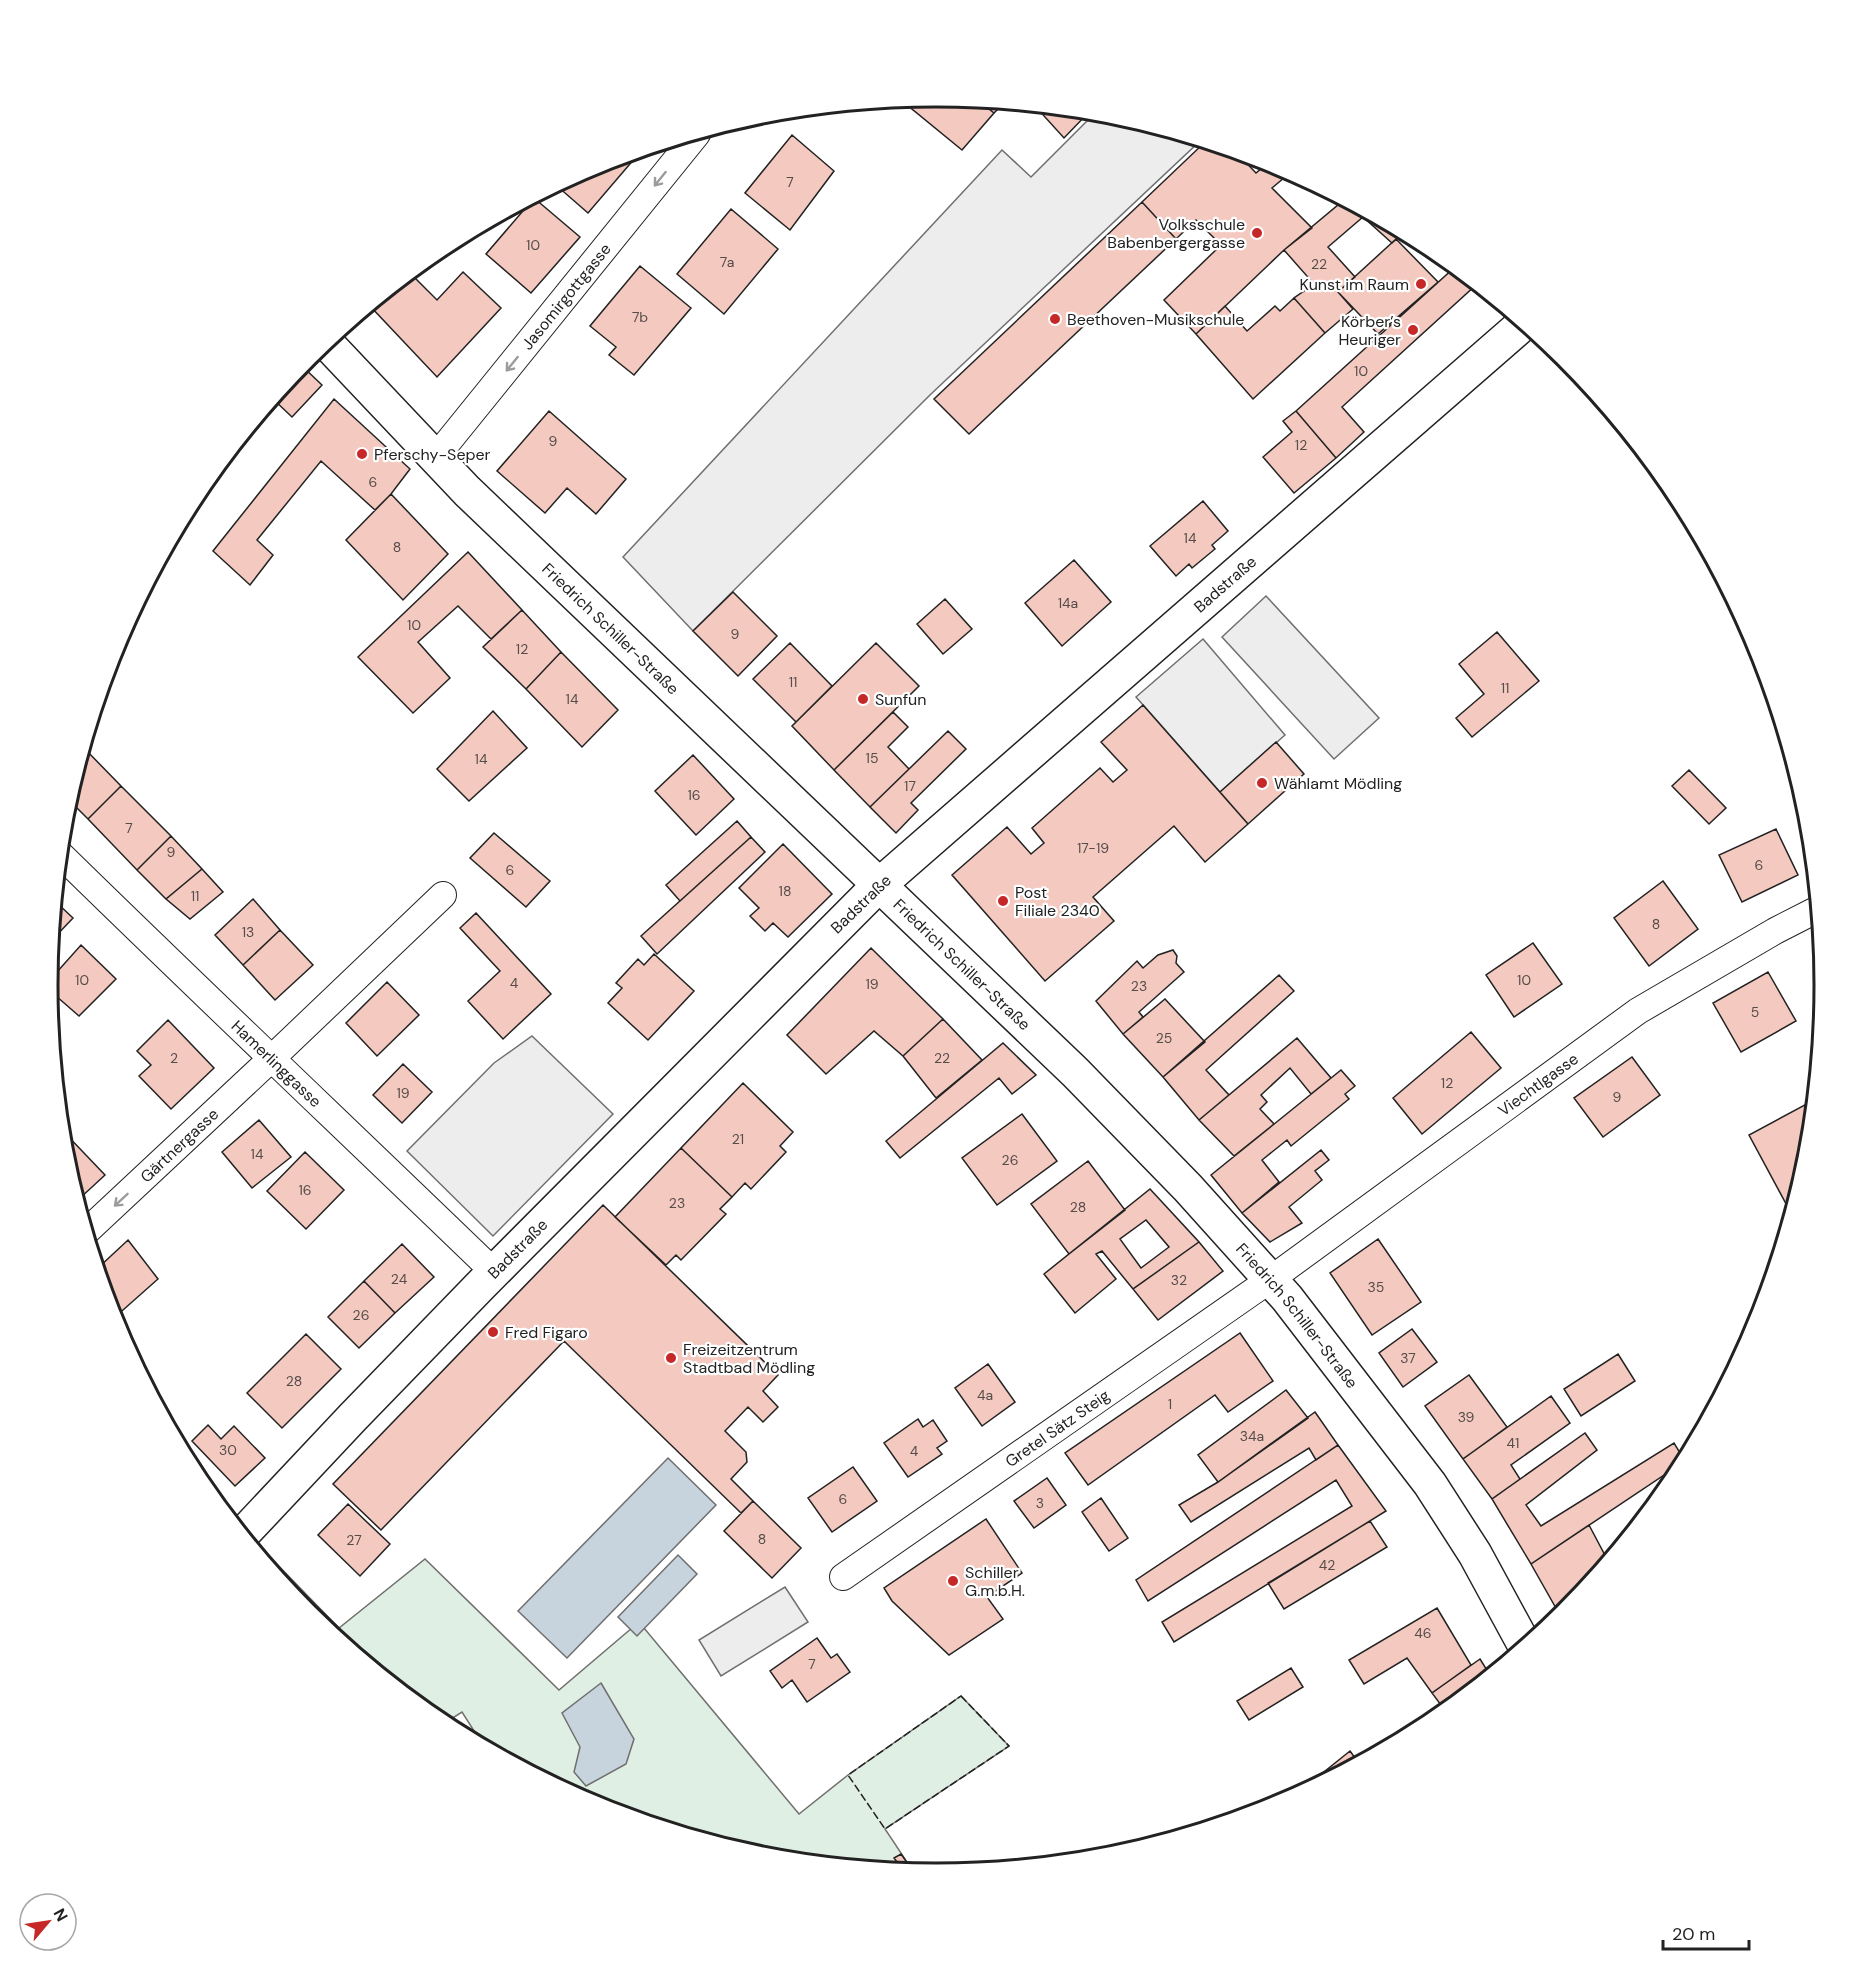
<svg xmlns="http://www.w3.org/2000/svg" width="1873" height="1970" viewBox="0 0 1873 1970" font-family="'DM Sans',sans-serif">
  <rect width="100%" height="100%" fill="#fff"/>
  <path fill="#e0efe3" stroke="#6f6f6f" stroke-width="1.5" d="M 268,1555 L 339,1628 L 425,1559 L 559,1690 L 639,1622 L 799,1814 L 848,1775 L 961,1696 L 1009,1746 L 885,1829 L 913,1871 L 763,1856 L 596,1806 L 483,1745 L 462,1712 L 443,1724 L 308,1613 L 264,1560 Z"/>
  <path fill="#ededed" stroke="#6f6f6f" stroke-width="1.5" d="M 1096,112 L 1110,114 L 1200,141 L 931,394 L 693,631 L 623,557 L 1002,150 L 1031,177 Z
    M 1266,596 L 1379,718 L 1334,759 L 1222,637 Z
    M 1203,639 L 1285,735 L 1220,792 L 1136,697 Z
    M 532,1036 L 613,1114 L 493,1236 L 407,1151 L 494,1063 Z
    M 785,1587 L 808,1622 L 721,1676 L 699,1640 Z"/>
  <path fill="#c7d3dd" stroke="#6f6f6f" stroke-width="1.5" d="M 668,1458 L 716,1505 L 567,1658 L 518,1611 Z
    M 678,1555 L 697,1574 L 637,1636 L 618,1617 Z
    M 601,1683 L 634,1739 L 626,1764 L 586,1786 L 574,1772 L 580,1747 L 562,1713 Z"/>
  <path fill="#f3c9c0" stroke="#222" stroke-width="1.5" fill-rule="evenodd" d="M 937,97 L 979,101 L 994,113 L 962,150 L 901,100 Z
    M 979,101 L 1004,103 L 994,113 Z
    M 1035,106 L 1088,111 L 1089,112 L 1064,138 Z
    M 792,135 L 834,171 L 790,230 L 745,193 Z
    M 1205,142 L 1236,152 L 1256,173 L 1269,162 L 1291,172 L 1272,188 L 1312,228 L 1284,250 L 1196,334 L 1164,300 L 1221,245 L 1196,220 L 1176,239 L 1142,202 Z
    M 641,151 L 588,213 L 557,186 L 597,164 Z
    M 534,198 L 580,237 L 531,293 L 486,254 Z
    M 1344,200 L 1404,232 L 1392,243 L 1363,217 L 1328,247 L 1355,277 L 1338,292 L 1353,309 L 1325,333 L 1294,298 L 1314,284 L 1284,250 Z
    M 1142,202 L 1176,239 L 969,434 L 934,399 Z
    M 731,209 L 778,249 L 724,314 L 677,274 Z
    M 1396,239 L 1438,282 L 1378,334 L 1338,292 Z
    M 640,266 L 691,308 L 634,375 L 609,355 L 616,347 L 590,326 Z
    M 1455,267 L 1477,284 L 1342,407 L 1364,432 L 1336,458 L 1296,411 Z
    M 463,272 L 501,308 L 437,377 L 370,306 L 410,273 L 437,300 Z
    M 1294,298 L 1325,333 L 1253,399 L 1196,334 L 1225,306 L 1247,331 L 1275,306 L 1280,311 Z
    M 301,365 L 322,385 L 292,417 L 273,399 Z
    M 334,399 L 410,469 L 391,494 L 375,510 L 321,461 L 257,540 L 273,555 L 250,585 L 213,551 Z
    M 549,411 L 626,479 L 596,514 L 567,488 L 545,513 L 497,471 Z
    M 1296,411 L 1336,458 L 1294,493 L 1263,457 L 1292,432 L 1283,421 Z
    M 391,494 L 448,554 L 403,600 L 346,540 Z
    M 1677,494 L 1694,527 L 1671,498 Z
    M 1203,501 L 1228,531 L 1212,545 L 1215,549 L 1192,568 L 1189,564 L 1176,576 L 1150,546 Z
    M 468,552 L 522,610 L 491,639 L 458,606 L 418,642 L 450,678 L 413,713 L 358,657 Z
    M 1074,560 L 1111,602 L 1062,646 L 1025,603 Z
    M 733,592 L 777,636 L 738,676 L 693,631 Z
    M 945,599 L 972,629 L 943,654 L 917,624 Z
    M 522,610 L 561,652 L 526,689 L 483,647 Z
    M 1497,632 L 1539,681 L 1472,737 L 1456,718 L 1484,694 L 1459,664 Z
    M 790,643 L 832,686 L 796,722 L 753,679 Z
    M 876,643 L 919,686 L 834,770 L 792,726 Z
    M 561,652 L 618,710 L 582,747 L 526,689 Z
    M 1143,705 L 1248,824 L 1205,862 L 1174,826 L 1093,897 L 1114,921 L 1045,981 L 952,875 L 1007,827 L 1031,854 L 1044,843 L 1032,828 L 1100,768 L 1113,782 L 1127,770 L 1101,742 Z
    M 493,711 L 527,748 L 469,801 L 437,769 Z
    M 893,712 L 908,727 L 888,747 L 909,769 L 870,807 L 834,770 Z
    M 948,731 L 966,749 L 911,803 L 918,810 L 896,833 L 870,807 Z
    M 1276,742 L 1304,774 L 1248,824 L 1220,792 Z
    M 84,748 L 121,786 L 88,819 L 69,800 Z
    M 693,755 L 734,799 L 696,835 L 655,791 Z
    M 1689,770 L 1726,808 L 1709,824 L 1672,786 Z
    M 121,786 L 171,836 L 137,870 L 88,819 Z
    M 737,821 L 751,837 L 680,901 L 666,885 Z
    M 1776,829 L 1798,875 L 1742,902 L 1719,855 Z
    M 494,833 L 550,881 L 526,907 L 470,858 Z
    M 171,836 L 202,869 L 166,899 L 137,870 Z
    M 751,837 L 765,852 L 657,954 L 641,936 Z
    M 783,844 L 832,894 L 788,937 L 773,923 L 765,931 L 750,916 L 759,908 L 739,888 Z
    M 202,869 L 223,892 L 190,919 L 166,899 Z
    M 1663,881 L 1698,929 L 1649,966 L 1614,918 Z
    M 253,899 L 280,930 L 243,965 L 215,935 Z
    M 56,902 L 73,918 L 53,939 Z
    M 476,913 L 551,994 L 503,1039 L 468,1001 L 500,971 L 460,928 Z
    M 280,930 L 313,965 L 275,1000 L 243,965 Z
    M 1533,943 L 1562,984 L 1514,1017 L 1486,975 Z
    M 81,945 L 116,979 L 79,1016 L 48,989 L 48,982 Z
    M 871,948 L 943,1019 L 903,1056 L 874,1031 L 826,1074 L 787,1035 Z
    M 1173,950 L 1177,956 L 1176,963 L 1184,972 L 1139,1012 L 1143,1017 L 1123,1034 L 1096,1001 L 1137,961 L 1143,968 L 1158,955 Z
    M 654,954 L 694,991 L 648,1040 L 608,1003 L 622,988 L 616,983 L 638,959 L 644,965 Z
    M 1768,972 L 1796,1021 L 1741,1052 L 1713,1003 Z
    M 1279,975 L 1294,991 L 1206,1070 L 1229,1095 L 1199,1120 L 1163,1077 Z
    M 387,982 L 419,1015 L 377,1056 L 346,1023 Z
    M 1165,999 L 1205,1042 L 1163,1077 L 1123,1034 Z
    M 943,1019 L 982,1060 L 936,1098 L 903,1056 Z
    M 168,1020 L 214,1068 L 171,1109 L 139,1076 L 151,1065 L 137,1051 Z
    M 1471,1032 L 1501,1068 L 1422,1134 L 1393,1098 Z
    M 1297,1038 L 1331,1078 L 1311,1094 L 1290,1068 L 1261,1095 L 1267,1102 L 1260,1109 L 1274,1124 L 1234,1156 L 1199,1120 Z
    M 1003,1043 L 1036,1075 L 1012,1094 L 999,1078 L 900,1158 L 886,1141 Z
    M 1632,1057 L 1660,1095 L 1603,1137 L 1574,1098 Z
    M 403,1064 L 432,1092 L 402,1123 L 373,1095 Z
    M 1341,1070 L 1355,1086 L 1345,1094 L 1349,1099 L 1291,1146 L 1287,1140 L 1262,1160 L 1279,1182 L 1242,1213 L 1211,1175 Z
    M 743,1083 L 793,1132 L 780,1146 L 786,1152 L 751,1189 L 745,1183 L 732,1197 L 681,1148 Z
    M 1814,1100 L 1808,1159 L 1791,1213 L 1749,1135 Z
    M 1022,1114 L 1057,1161 L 997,1205 L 962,1158 Z
    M 259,1120 L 291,1157 L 252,1188 L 222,1152 Z
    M 62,1130 L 105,1175 L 78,1200 L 65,1158 Z
    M 681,1148 L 732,1197 L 720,1209 L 726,1214 L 681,1260 L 676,1255 L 666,1265 L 615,1217 Z
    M 1321,1150 L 1329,1160 L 1315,1171 L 1322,1180 L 1289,1207 L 1302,1223 L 1270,1242 L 1242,1213 Z
    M 305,1152 L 344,1190 L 306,1229 L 267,1191 Z
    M 1088,1161 L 1125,1210 L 1069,1254 L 1031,1204 Z
    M 1150,1189 L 1199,1242 L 1133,1289 L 1102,1251 L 1096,1254 L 1116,1279 L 1075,1313 L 1044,1274 ZM 1146,1220 L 1169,1247 L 1141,1268 L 1120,1239 Z
    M 603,1205 L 778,1375 L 763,1391 L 778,1407 L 763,1422 L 748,1407 L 725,1431 L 746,1452 L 747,1462 L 731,1479 L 753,1501 L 741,1513 L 564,1341 L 381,1530 L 333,1484 Z
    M 1378,1239 L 1421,1302 L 1372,1335 L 1330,1273 Z
    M 128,1240 L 158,1279 L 114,1318 L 98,1268 Z
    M 1199,1242 L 1223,1271 L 1158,1320 L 1133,1289 Z
    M 402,1244 L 434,1277 L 395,1313 L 364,1281 Z
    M 364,1281 L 395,1313 L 359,1348 L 328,1317 Z
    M 1412,1329 L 1437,1362 L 1403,1387 L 1379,1353 Z
    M 1240,1333 L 1273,1381 L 1228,1412 L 1215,1395 L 1088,1485 L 1065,1453 Z
    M 306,1334 L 341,1369 L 282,1428 L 247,1393 Z
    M 1618,1354 L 1635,1381 L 1581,1416 L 1564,1389 Z
    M 988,1364 L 1015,1402 L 982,1426 L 955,1388 Z
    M 1469,1375 L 1507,1427 L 1463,1459 L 1425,1406 Z
    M 1286,1390 L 1308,1418 L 1218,1482 L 1198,1455 Z
    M 1551,1396 L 1570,1423 L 1511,1465 L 1520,1479 L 1492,1499 L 1463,1459 Z
    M 1315,1412 L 1338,1445 L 1316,1460 L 1309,1448 L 1191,1522 L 1179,1505 L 1218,1482 Z
    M 918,1419 L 923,1427 L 933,1420 L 947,1441 L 937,1448 L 942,1454 L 908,1477 L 884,1443 Z
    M 208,1425 L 221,1439 L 234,1426 L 265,1458 L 235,1486 L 192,1441 Z
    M 1585,1433 L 1597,1450 L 1526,1505 L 1541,1526 L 1674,1443 L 1685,1461 L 1531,1564 L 1492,1499 Z
    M 1338,1445 L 1386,1511 L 1174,1642 L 1162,1622 L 1352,1506 L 1336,1480 L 1148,1601 L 1136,1580 Z
    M 853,1467 L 877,1501 L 832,1532 L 808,1498 Z
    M 1047,1478 L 1066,1505 L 1034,1528 L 1014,1501 Z
    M 1101,1498 L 1128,1538 L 1109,1551 L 1082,1512 Z
    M 753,1501 L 801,1548 L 772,1578 L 724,1531 Z
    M 348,1504 L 390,1544 L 360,1576 L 318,1535 Z
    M 986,1519 L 1022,1573 L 987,1597 L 1003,1619 L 949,1655 L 892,1601 L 884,1588 Z
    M 1370,1521 L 1387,1547 L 1284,1609 L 1268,1583 Z
    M 1589,1525 L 1608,1561 L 1561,1617 L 1531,1564 Z
    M 1437,1608 L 1471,1665 L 1432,1693 L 1407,1658 L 1364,1684 L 1349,1660 Z
    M 817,1638 L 831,1658 L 837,1654 L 850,1672 L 807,1702 L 792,1680 L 782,1688 L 770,1671 Z
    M 1480,1659 L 1490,1675 L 1430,1724 L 1410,1734 L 1406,1729 L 1441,1705 L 1432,1693 Z
    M 1291,1668 L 1303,1687 L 1249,1720 L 1237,1701 Z
    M 1350,1751 L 1358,1762 L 1295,1796 L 1294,1796 Z
    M 901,1854 L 913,1871 L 903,1870 L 894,1858 Z"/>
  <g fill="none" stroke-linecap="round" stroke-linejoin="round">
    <g stroke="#222" stroke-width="28">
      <g id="street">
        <path id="s1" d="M 435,458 L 697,134"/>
        <path id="s2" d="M 61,855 C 204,995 350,1133 494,1272"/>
        <path id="s3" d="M 87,1231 L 271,1059 L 443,895"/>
        <path id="s4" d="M 843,1577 L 1271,1279 L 1638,1011 L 1775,931 L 1818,909"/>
      </g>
    </g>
    <g stroke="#222" stroke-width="36">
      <g id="secondary">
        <path id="s5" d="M 243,1534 L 353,1417 L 481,1285 L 878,886"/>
      </g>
    </g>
    <g stroke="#222" stroke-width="36">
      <g id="primary">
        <path id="s6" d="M 326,342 L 467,491 L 1075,1072 L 1188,1188 L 1287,1298 L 1430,1484 L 1475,1554 L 1525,1646"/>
        <path id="s7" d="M 878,886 L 1524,323"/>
      </g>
    </g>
    <use href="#street" stroke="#fff" stroke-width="26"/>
    <use href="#secondary" stroke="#fff" stroke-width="33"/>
    <use href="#primary" stroke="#fff" stroke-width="33"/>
    <path stroke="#222" stroke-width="1.5" stroke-dasharray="8 3" stroke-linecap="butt" d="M 961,1696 L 1009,1746 L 885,1829 L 848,1775 Z"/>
  </g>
  <defs><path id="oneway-shaft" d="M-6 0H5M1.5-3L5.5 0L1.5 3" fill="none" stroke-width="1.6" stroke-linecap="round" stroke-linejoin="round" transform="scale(1.5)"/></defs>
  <g stroke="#9c9c9c">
    <use href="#oneway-shaft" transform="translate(660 179) rotate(129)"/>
    <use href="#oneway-shaft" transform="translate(512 364) rotate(129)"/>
    <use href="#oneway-shaft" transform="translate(121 1200) rotate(137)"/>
  </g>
  <g fill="#c62828" stroke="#fff" stroke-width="2">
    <circle cx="1257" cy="233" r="6"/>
    <circle cx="1421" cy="284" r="6"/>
    <circle cx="1055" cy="319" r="6"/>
    <circle cx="1413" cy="330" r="6"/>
    <circle cx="362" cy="454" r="6"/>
    <circle cx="863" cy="699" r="6"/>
    <circle cx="1262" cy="783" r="6"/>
    <circle cx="1003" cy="901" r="6"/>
    <circle cx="493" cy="1332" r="6"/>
    <circle cx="671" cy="1358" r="6"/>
    <circle cx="953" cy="1581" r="6"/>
  </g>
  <g text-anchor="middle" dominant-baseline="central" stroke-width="4.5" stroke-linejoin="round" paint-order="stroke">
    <g font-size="14" fill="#564c4a">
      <text x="790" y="182">7</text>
      <text x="533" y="245">10</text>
      <text x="727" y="262">7a</text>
      <text x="1319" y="264">22</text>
      <text x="640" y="317">7b</text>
      <text x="1361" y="371">10</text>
      <text x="553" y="441">9</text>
      <text x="1301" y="445">12</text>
      <text x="373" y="482">6</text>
      <text x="1190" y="538">14</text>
      <text x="397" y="547">8</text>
      <text x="1068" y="603">14a</text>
      <text x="414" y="625">10</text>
      <text x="735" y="634">9</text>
      <text x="522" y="649">12</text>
      <text x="793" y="682">11</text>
      <text x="1505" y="688">11</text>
      <text x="572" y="699">14</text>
      <text x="872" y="758">15</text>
      <text x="481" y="759">14</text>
      <text x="910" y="786">17</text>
      <text x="694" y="795">16</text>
      <text x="129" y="828">7</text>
      <text x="1093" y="848">17-19</text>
      <text x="171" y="852">9</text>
      <text x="1759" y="865">6</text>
      <text x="510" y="870">6</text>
      <text x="785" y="891">18</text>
      <text x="195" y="896">11</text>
      <text x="1656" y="924">8</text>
      <text x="248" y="932">13</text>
      <text x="82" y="980">10</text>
      <text x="1524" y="980">10</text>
      <text x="514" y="983">4</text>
      <text x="872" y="984">19</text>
      <text x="1139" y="986">23</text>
      <text x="1755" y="1012">5</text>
      <text x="1164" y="1038">25</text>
      <text x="174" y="1058">2</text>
      <text x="942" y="1058">22</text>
      <text x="1447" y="1083">12</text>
      <text x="403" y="1093">19</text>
      <text x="1617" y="1097">9</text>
      <text x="738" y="1139">21</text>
      <text x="257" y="1154">14</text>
      <text x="1010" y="1160">26</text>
      <text x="305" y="1190">16</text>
      <text x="677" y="1203">23</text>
      <text x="1078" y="1207">28</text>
      <text x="399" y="1279">24</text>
      <text x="1179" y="1280">32</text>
      <text x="1376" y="1287">35</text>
      <text x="361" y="1315">26</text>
      <text x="1408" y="1358">37</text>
      <text x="294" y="1381">28</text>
      <text x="985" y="1395">4a</text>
      <text x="1170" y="1404">1</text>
      <text x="1466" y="1417">39</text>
      <text x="1252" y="1436">34a</text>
      <text x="1513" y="1443">41</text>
      <text x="228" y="1450">30</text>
      <text x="914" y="1451">4</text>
      <text x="843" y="1499">6</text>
      <text x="1040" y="1503">3</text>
      <text x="762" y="1539">8</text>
      <text x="354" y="1540">27</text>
      <text x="1327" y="1565">42</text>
      <text x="1423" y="1633">46</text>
      <text x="812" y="1664">7</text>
    </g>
    <g font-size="16" fill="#222" stroke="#fff" text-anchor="start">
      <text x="1245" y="224" text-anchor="end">Volksschule<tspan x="1245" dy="18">Babenbergergasse</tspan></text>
      <text x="1409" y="284" text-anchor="end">Kunst im Raum</text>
      <text x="1067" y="319">Beethoven-Musikschule</text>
      <text x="1401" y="321" text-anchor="end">Körber’s<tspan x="1401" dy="18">Heuriger</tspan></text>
      <text x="374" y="454">Pferschy-Seper</text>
      <text x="875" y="699">Sunfun</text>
      <text x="1274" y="783">Wählamt Mödling</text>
      <text x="1015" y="892">Post<tspan x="1015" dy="18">Filiale 2340</tspan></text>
      <text x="505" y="1332">Fred Figaro</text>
      <text x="683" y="1349">Freizeitzentrum<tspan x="683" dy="18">Stadtbad Mödling</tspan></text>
      <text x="965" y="1572">Schiller<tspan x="965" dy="18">G.m.b.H.</tspan></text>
    </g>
    <g font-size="16" fill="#222" stroke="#fff">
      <text stroke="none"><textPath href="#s1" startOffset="208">Jasomirgottgasse</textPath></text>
      <text stroke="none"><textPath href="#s7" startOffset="460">Badstraße</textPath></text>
      <text stroke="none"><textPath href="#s6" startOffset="404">Friedrich Schiller-Straße</textPath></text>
      <text transform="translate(861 904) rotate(-44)">Badstraße</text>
      <text stroke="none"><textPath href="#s6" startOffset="890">Friedrich Schiller-Straße</textPath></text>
      <text stroke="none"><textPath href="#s2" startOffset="300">Hamerlinggasse</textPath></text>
      <text stroke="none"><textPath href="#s4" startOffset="852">Viechtlgasse</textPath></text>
      <text stroke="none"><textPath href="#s3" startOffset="126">Gärtnergasse</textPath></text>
      <text stroke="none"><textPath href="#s5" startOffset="396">Badstraße</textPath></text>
      <text stroke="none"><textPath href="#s6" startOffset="1376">Friedrich Schiller-Straße</textPath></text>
      <text stroke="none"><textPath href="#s4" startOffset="261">Gretel Sätz Steig</textPath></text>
    </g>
  </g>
  <path d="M0 0H1873V1970H0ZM58 985a878 878 0 1 1 1756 0a878 878 0 1 1-1756 0Z" fill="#fff" fill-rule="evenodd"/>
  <path fill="none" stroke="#222" stroke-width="3" d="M58 985a878 878 0 1 1 1756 0a878 878 0 1 1-1756 0Z"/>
  <g transform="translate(48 1922) rotate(61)"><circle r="28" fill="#ffffff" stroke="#a7a7a7" stroke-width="1.5"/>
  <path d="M0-4.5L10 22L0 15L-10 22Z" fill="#c62828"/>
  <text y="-9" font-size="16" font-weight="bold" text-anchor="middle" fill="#222222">N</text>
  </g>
  <path d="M1663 1940v9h86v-9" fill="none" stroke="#222222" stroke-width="3"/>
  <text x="1672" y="1940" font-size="18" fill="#222222" stroke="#ffffff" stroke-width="4.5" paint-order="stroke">20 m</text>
</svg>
